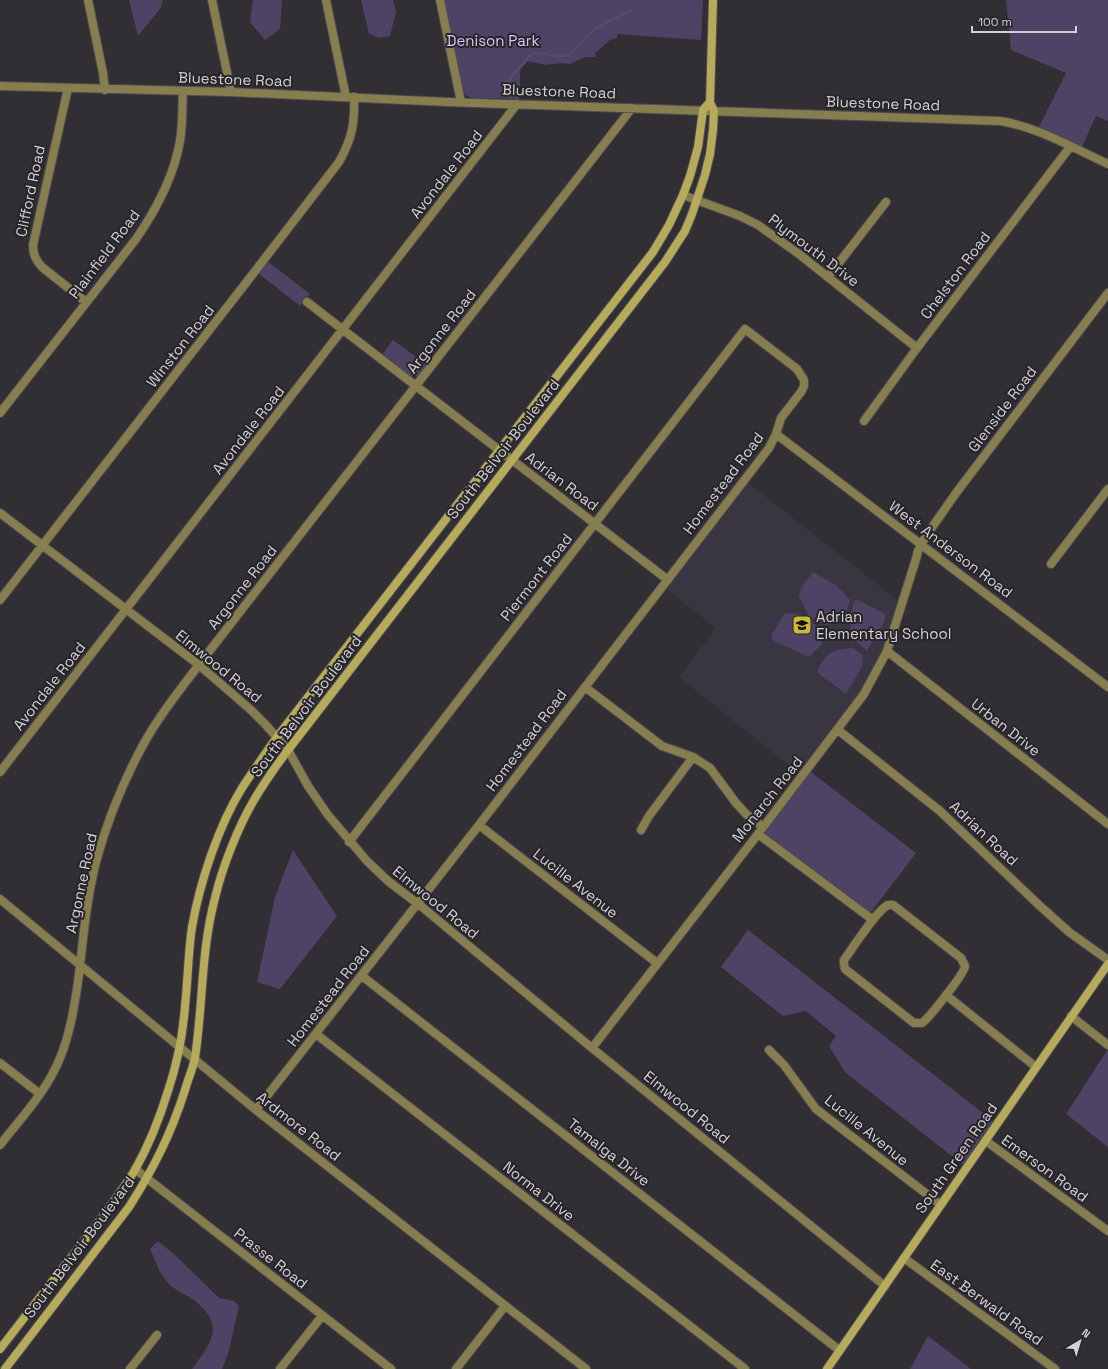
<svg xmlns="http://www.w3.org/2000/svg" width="1108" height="1369" viewBox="0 0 1108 1369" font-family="'Space Grotesk',sans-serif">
  <rect width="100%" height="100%" fill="#312f34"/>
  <path fill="#393641" d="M 747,482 L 899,601 L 885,644 L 866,682 L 860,692 L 798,773 L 679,677 L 716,628 L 667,590 L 678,573 Z"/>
  <path fill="#4f4365" d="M 129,0 L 163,0 L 160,9 L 138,36 Z
    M 253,0 L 282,0 L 280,29 L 265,40 L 250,22 Z
    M 361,0 L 393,0 L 396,12 L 390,36 L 380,38 L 369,34 Z
    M 444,0 L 703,0 L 701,40 L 617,34 L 617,38 L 610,40 L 595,53 L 595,57 L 585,57 L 570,64 L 560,63 L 546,65 L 528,61 L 520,70 L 520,99 L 472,98 L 466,95 L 462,88 Z
    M 1006,0 L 1108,0 L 1108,121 L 1096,116 L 1080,151 L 1037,131 L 1066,73 L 1011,50 Z
    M 267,261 L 310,294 L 300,306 L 258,273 Z
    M 393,340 L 427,365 L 418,376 L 410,376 L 382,355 Z
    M 813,572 L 836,585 L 850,600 L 847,609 L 839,620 L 833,624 L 825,625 L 808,615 L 799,596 L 801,588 Z
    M 856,599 L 885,614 L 885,620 L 867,651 C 863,647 856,642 853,637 C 848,626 850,609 856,599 Z
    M 793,613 C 811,617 820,625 822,644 L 809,657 L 772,640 L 772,634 L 784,614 Z
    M 853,648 L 863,655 L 862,667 L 846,694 L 818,673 C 818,668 819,666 822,662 C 830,650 839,649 853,648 Z
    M 807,769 L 916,853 L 868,916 L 758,834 Z
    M 293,850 L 337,916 L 280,989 L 257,982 L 275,897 Z
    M 748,930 L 997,1124 L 967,1168 L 845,1072 L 829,1046 L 836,1036 L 806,1011 L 783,1016 L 721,967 Z
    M 1108,1049 L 1108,1147 L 1066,1114 Z
    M 158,1241 L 175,1255 L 219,1298 L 234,1301 L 239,1306 L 228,1354 L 222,1369 L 192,1369 C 211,1343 226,1326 195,1301 C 188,1295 178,1292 171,1286 C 160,1276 156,1262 150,1249 Z
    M 928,1336 L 971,1369 L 910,1369 Z"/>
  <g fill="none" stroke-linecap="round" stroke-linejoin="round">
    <path stroke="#5a4b6e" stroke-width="2" d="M 502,93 L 505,83 L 509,81 L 516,71 L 533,53 C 543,52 554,57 564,56 C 577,54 582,39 591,32 C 603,22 619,17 632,10"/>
    <g stroke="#4e4c51" stroke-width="10">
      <path id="street" d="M 88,0 L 103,73 L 105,90
        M 212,0 L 231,92
        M 326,0 L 346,97
        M 440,0 L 461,102
        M 0,86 L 231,92 L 448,102 L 1000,121 C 1038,127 1073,148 1108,164
        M 68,88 L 33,245 C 33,255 36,260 42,267 L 86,302
        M 683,195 L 740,216 L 758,225 L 799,254 L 917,348
        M 828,277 L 886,202
        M 307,302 L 668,580
        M 0,413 L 136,239 C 156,210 174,176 180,141 C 183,124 182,107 183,91
        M 864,421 L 917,348 L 1070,147
        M 776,434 L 1108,687
        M 0,513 L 199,665 L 251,710 L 265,724 L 288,750 L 308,786 L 328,815 L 367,861 L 388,881 L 422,907 L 592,1048 L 885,1286
        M 1051,564 L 1108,489
        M 0,600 L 259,266 L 339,162 C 352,139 355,123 354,97
        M 887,651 L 1108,824
        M 585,687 L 662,746 L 693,757 L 710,768 L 736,803 L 746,814 L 763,827
        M 838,730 L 940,811 L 1040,906 L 1069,932 L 1108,960
        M 0,772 L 517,104
        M 479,825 L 657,963
        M 641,830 L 649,816 L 693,757
        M 758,834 L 873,920
        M 0,899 L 256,1110 L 586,1369
        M 888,905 L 893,905 L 897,908 L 961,958 L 965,966 C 965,973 929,1018 922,1023 L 914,1023 L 845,969 L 844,964 L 844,960 C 852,949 877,910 888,905 Z
        M 362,976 L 839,1350
        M 946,995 L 1036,1067
        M 1071,1016 L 1108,1045
        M 316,1034 L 745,1369
        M 592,1048 L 758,834 L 864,694 L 887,651 L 916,559 L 918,551 L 926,536 L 956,493 L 1108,293
        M 769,1050 L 784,1065 L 816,1109 L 941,1205
        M 0,1063 L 40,1094
        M 256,1110 L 479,825 L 769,448 L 776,434 L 781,418 L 801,392 L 804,386 L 804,380 L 797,369 L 745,329 L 349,842
        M 986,1141 L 1108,1231
        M 0,1145 C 21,1118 47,1091 60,1058 C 70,1034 74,1008 78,982 C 83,942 86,901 96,862 C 107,821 123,782 143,745 C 160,714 183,686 204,658 L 632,108
        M 135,1169 L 391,1369
        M 904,1258 L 1055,1369
        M 130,1369 L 157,1335
        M 280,1369 L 322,1316
        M 456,1369 L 505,1306"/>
    </g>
    <g stroke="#4e4c51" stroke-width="10">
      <path id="secondary" d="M 0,1349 C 25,1317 49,1285 74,1254 C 95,1227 117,1199 135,1170 C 149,1145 160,1117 168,1091 C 177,1064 183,1034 185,1006 C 188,980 188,953 192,927 C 200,882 218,827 242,788 C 253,771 265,754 277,737 L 653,252 L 669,225 L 683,195 L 690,176 L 698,147 L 703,110 L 710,102
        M 5,1369 L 129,1207 C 154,1168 171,1134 185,1090 C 188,1079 193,1068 195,1058 C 203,1005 201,950 215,898 C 222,868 238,827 254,800 C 264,783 276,766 288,750 L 665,262 L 685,231 L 692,214 L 705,175 L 710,154 L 713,130 L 714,111 L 710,102 L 713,0
        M 827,1369 L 1108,964"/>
    </g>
    <use href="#street" stroke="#867e4e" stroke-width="8"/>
    <use href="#secondary" stroke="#b6aa5b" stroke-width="8"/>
  </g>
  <defs>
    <g id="school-square" transform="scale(1)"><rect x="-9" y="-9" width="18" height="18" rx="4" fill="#ccb939" stroke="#27252a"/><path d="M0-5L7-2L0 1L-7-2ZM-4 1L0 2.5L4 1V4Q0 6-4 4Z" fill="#111"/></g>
  </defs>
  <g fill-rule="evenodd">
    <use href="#school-square" x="802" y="625"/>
  </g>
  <g text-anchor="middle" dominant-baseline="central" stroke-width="4" stroke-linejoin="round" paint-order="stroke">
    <g font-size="15" fill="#d7c6f9" stroke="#27252a">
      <text x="493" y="40">Denison Park</text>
    </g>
    <g font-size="15" fill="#d2d1d4" stroke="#27252a">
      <text transform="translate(235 79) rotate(2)">Bluestone Road</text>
      <text transform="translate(559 91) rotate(2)">Bluestone Road</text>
      <text transform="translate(883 103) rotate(2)">Bluestone Road</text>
      <text transform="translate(446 174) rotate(-52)">Avondale Road</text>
      <text transform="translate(30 191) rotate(-78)">Clifford Road</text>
      <text transform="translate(814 250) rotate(37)">Plymouth Drive</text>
      <text transform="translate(104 254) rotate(-53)">Plainfield Road</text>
      <text transform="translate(955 275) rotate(-53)">Chelston Road</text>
      <text transform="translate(441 331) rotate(-52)">Argonne Road</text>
      <text transform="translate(180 346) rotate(-52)">Winston Road</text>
      <text transform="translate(1002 409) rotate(-53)">Glenside Road</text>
      <text transform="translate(248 430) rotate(-52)">Avondale Road</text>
      <text transform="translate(503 449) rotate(-52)">South Belvoir Boulevard</text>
      <text transform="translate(562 481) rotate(37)">Adrian Road</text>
      <text transform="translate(723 483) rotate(-53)">Homestead Road</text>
      <text transform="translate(951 549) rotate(37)">West Anderson Road</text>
      <text transform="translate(536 577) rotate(-52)">Piermont Road</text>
      <text transform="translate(242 587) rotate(-52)">Argonne Road</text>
      <text transform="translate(219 666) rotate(39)">Elmwood Road</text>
      <text transform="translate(49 686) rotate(-52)">Avondale Road</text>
      <text transform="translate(306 706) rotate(-53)">South Belvoir Boulevard</text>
      <text transform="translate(1006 727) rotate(38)">Urban Drive</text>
      <text transform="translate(526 740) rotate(-53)">Homestead Road</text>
      <text transform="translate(767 799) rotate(-52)">Monarch Road</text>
      <text transform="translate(984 833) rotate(43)">Adrian Road</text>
      <text transform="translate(81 883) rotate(-78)">Argonne Road</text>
      <text transform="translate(576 883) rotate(38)">Lucille Avenue</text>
      <text transform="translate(436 902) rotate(39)">Elmwood Road</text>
      <text transform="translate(328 996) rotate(-52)">Homestead Road</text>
      <text transform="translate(687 1107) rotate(39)">Elmwood Road</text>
      <text transform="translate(299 1126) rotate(38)">Ardmore Road</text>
      <text transform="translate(867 1130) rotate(39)">Lucille Avenue</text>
      <text transform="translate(609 1152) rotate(38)">Tamalga Drive</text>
      <text transform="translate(956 1158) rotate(-55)">South Green Road</text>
      <text transform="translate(1045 1168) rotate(36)">Emerson Road</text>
      <text transform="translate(539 1191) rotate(38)">Norma Drive</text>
      <text transform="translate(79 1247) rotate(-53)">South Belvoir Boulevard</text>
      <text transform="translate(271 1258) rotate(38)">Prasse Road</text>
      <text transform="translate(987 1302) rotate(36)">East Berwald Road</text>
    </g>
    <g font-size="15" fill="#d2d1d4" stroke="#27252a" text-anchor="start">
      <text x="816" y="616">Adrian<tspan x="816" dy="17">Elementary School</tspan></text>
    </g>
  </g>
  <g transform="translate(1080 1341) rotate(38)" stroke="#27252a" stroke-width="3" paint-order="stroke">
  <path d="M0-3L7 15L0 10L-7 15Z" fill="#d2d1d4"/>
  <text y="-6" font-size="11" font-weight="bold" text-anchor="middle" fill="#d2d1d4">N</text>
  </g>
  <path d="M972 26v6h104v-6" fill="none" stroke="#d2d1d4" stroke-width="2"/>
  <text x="978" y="26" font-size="12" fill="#d2d1d4" stroke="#27252a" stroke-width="3" paint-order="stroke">100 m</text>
</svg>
